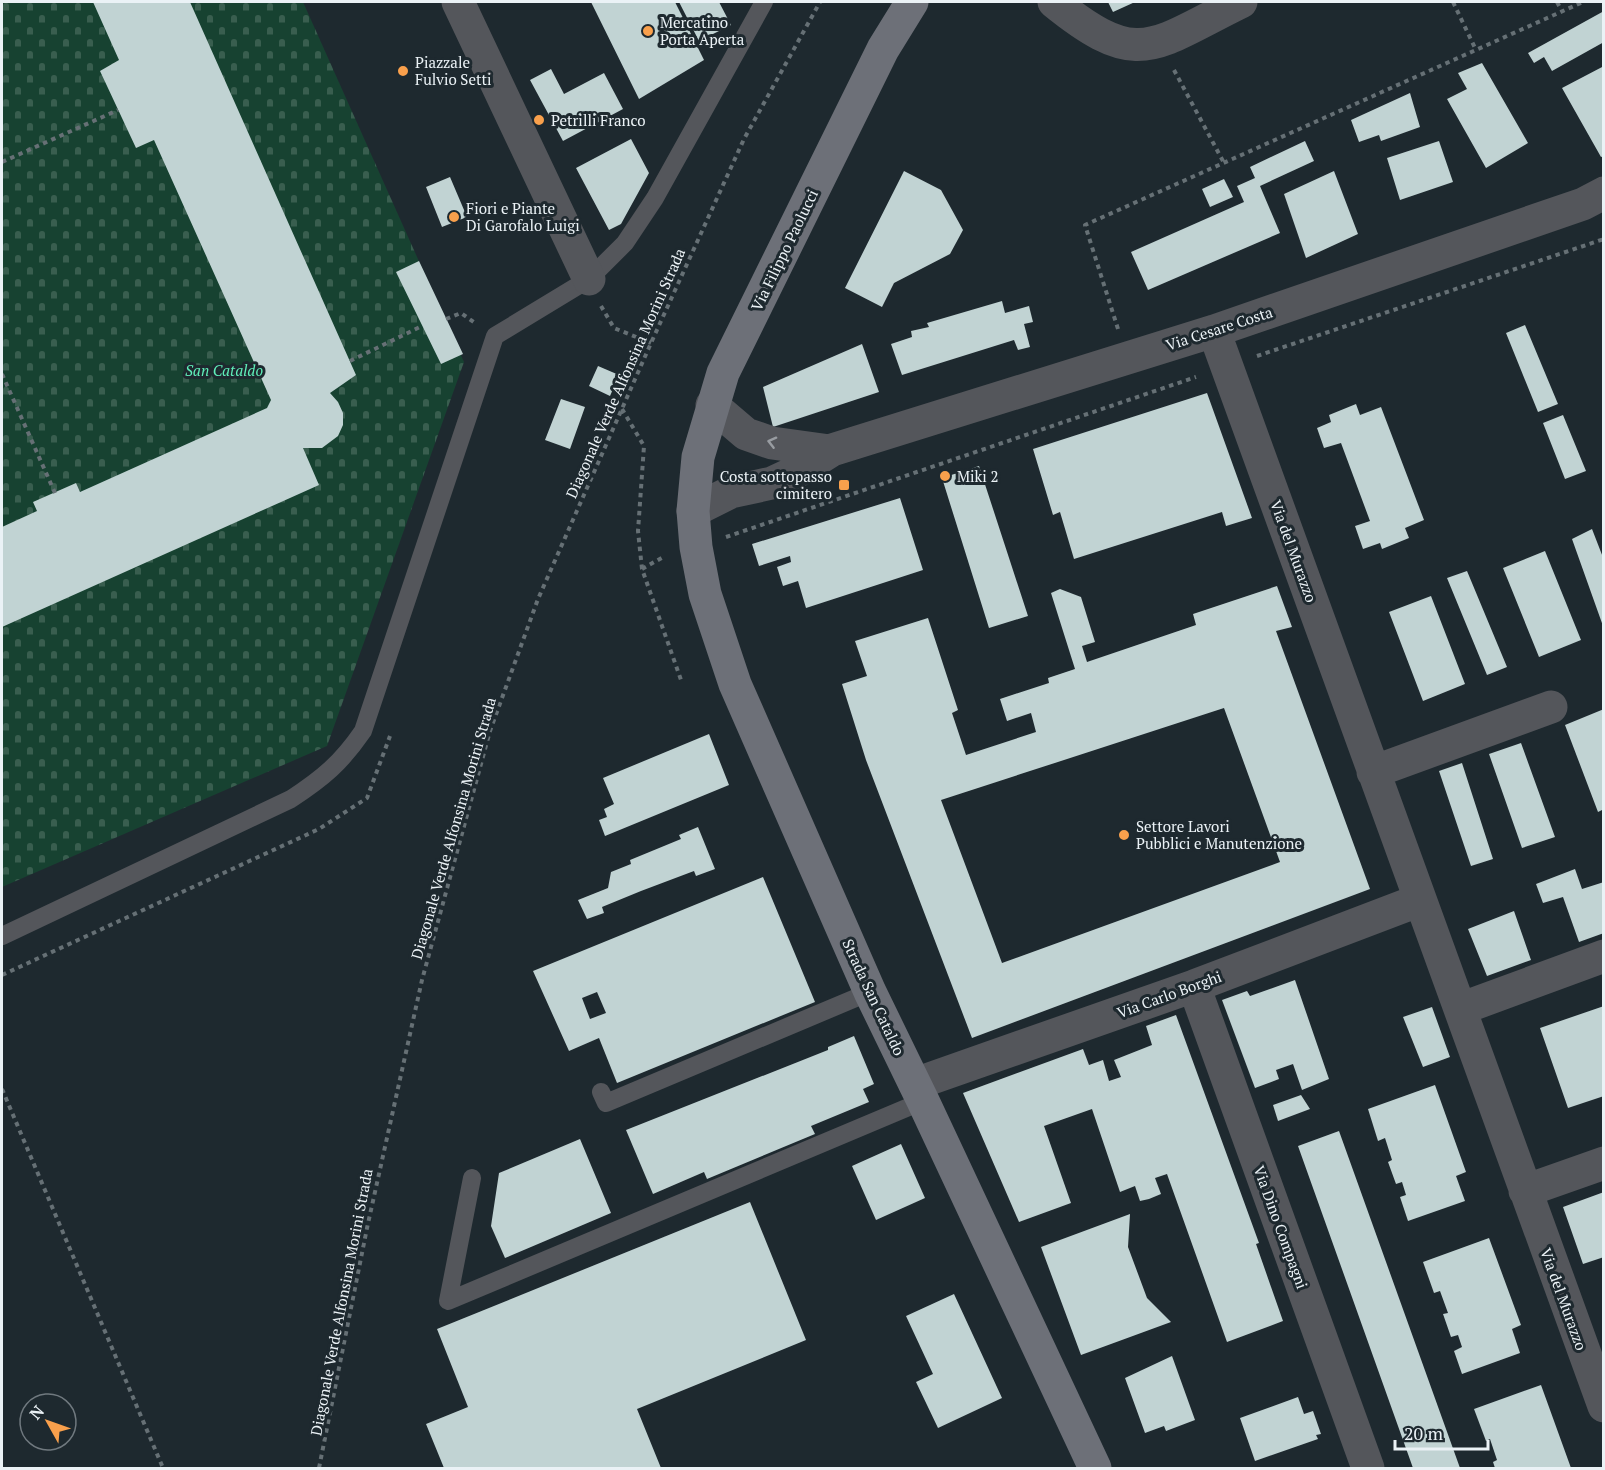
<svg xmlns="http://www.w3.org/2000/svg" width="1605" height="1470" viewBox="0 0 1605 1470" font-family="'PT Serif',serif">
  <defs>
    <pattern id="cemetery-stones" width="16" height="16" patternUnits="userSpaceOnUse" patternTransform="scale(1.5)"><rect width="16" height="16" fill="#174231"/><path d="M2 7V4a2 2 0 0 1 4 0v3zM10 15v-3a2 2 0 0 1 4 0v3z" fill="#395e4f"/></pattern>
  </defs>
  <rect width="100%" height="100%" fill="#1e292f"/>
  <path fill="url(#cemetery-stones)" d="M 2,2 L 303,2 L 464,362 L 327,746 L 2,887 Z"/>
  <path fill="#c1d3d3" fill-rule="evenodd" d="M 93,2 L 190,2 L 356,375 L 330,393 L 338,402 L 343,413 L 343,425 L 338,436 L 322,448 L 303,448 L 319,485 L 2,627 L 2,527 L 37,511 L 33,502 L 76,483 L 80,492 L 267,408 L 271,400 L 154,140 L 136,148 L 100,71 L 119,60 Z
    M 591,2 L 675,2 L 704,60 L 639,99 Z
    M 679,2 L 719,2 L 731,25 L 699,41 Z
    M 1108,2 L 1135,2 L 1113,12 Z
    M 1604,11 L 1604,42 L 1552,71 L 1544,57 L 1534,63 L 1528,53 Z
    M 1482,63 L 1528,143 L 1486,168 L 1447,99 L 1467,89 L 1458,73 Z
    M 1604,66 L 1604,156 L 1601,157 L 1562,88 Z
    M 551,69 L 564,94 L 604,73 L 623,109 L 563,141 L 530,80 Z
    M 1410,93 L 1420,127 L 1381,141 L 1379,135 L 1359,142 L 1351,120 Z
    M 631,139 L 649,173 L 621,224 L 609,230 L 576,168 Z
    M 1305,141 L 1314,161 L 1260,186 L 1280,233 L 1148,290 L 1131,252 L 1244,202 L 1237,186 L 1255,178 L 1250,167 Z
    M 1439,141 L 1453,182 L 1400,200 L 1387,158 Z
    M 904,171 L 941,190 L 963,230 L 950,254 L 894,283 L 882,307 L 845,288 Z
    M 1334,171 L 1358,234 L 1306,258 L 1284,194 Z
    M 450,177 L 467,217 L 442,227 L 426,187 Z
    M 1224,179 L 1233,197 L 1210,207 L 1202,189 Z
    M 419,261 L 463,354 L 441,364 L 396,272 Z
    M 1002,301 L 1005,313 L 1029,306 L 1033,322 L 1024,324 L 1030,347 L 1018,350 L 1014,340 L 902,375 L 891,344 L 912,337 L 911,331 L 929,327 L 927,323 Z
    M 1525,325 L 1558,404 L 1538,412 L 1506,333 Z
    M 862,344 L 879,392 L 773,427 L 763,387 Z
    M 598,366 L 619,375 L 610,396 L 589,386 Z
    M 1207,393 L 1252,518 L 1226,526 L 1222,512 L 1074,559 L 1060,512 L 1053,515 L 1033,449 Z
    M 561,399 L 585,407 L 570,449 L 545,440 Z
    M 1356,404 L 1360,415 L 1381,407 L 1424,520 L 1405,528 L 1409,538 L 1382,549 L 1380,543 L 1363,549 L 1355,526 L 1370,521 L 1341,443 L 1324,448 L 1317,428 L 1331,422 L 1329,415 Z
    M 1563,415 L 1586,471 L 1565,479 L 1543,423 Z
    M 979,466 L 1028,616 L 989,628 L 942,478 Z
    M 900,498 L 923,570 L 806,608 L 798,581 L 783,586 L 777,567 L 791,562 L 790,556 L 759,566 L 752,544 Z
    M 1592,529 L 1604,560 L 1603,626 L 1572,539 Z
    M 1545,551 L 1581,640 L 1539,657 L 1503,568 Z
    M 1467,571 L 1507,667 L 1487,675 L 1447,578 Z
    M 1277,586 L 1292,627 L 1276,631 L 1370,889 L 972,1038 L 866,760 L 842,684 L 867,676 L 855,641 L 928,618 L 958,710 L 952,713 L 966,755 L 1036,732 L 1031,713 L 1007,721 L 1000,699 L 1049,683 L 1048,678 L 1075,669 L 1051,593 L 1060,589 L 1081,597 L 1095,642 L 1082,646 L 1087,662 L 1196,625 L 1193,614 ZM 1224,708 L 1280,862 L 1002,963 L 941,800 Z
    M 1431,596 L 1465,684 L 1423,701 L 1389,612 Z
    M 1604,709 L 1604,809 L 1598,812 L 1565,725 Z
    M 709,734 L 729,785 L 605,836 L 599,820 L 607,817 L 604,809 L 614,804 L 603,778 Z
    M 1521,743 L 1555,837 L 1522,848 L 1489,754 Z
    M 1462,763 L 1493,859 L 1471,866 L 1439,771 Z
    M 698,827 L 715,869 L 696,876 L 694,871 L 641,891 L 602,907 L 604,913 L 587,919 L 578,900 L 608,888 L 611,872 L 631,864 L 630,860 L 681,839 L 679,835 Z
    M 1575,869 L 1582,889 L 1604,882 L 1604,933 L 1579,942 L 1563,897 L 1543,903 L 1536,884 Z
    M 763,877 L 815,1002 L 617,1083 L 599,1038 L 569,1051 L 533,971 ZM 597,992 L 606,1013 L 590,1019 L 582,998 Z
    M 1514,911 L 1531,960 L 1487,976 L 1468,929 Z
    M 1295,980 L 1329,1079 L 1302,1090 L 1293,1064 L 1276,1070 L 1279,1079 L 1255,1088 L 1222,1000 L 1247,991 L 1250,996 Z
    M 1604,1006 L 1604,1096 L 1568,1108 L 1540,1028 Z
    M 1432,1007 L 1450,1057 L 1423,1067 L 1403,1017 Z
    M 1176,1015 L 1259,1243 L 1256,1244 L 1283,1321 L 1227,1342 L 1167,1174 L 1155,1178 L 1161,1194 L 1149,1199 L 1140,1201 L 1135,1186 L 1120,1192 L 1092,1109 L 1044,1126 L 1071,1203 L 1019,1222 L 963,1093 L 1083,1049 L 1089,1065 L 1103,1060 L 1109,1081 L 1121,1077 L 1114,1060 L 1152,1045 L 1146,1026 Z
    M 854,1036 L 874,1084 L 863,1089 L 869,1102 L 811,1126 L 815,1134 L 707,1179 L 704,1172 L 653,1194 L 626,1130 L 828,1050 L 828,1047 Z
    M 1435,1085 L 1466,1172 L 1456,1176 L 1465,1201 L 1408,1221 L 1400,1197 L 1406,1195 L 1402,1182 L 1396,1184 L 1388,1162 L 1392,1160 L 1385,1138 L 1378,1141 L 1368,1109 Z
    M 1301,1095 L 1310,1109 L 1278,1121 L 1273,1105 Z
    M 1339,1131 L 1460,1468 L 1413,1468 L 1298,1146 Z
    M 580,1139 L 611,1213 L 505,1258 L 491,1226 L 499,1173 Z
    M 901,1144 L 925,1198 L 876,1220 L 852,1166 Z
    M 1604,1192 L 1604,1257 L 1583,1264 L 1563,1207 Z
    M 750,1202 L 806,1340 L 637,1409 L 661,1468 L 444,1468 L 426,1424 L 468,1407 L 437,1329 Z
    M 1130,1214 L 1128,1247 L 1147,1298 L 1171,1322 L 1081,1355 L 1041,1247 Z
    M 1489,1238 L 1521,1325 L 1512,1329 L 1520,1353 L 1462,1374 L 1454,1351 L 1462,1347 L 1458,1335 L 1451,1337 L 1443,1314 L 1448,1313 L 1440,1291 L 1434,1293 L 1423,1262 Z
    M 954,1294 L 1002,1398 L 938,1428 L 916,1382 L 933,1374 L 906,1316 Z
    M 1172,1356 L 1195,1420 L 1166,1431 L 1164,1426 L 1145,1433 L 1125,1378 Z
    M 1541,1385 L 1571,1468 L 1495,1468 L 1493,1462 L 1497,1460 L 1490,1439 L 1486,1441 L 1474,1409 Z
    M 1298,1397 L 1304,1414 L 1313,1411 L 1321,1434 L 1316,1435 L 1318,1439 L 1255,1461 L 1240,1418 Z"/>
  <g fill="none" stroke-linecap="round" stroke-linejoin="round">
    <path stroke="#667075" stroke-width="4" stroke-dasharray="4.5 4.5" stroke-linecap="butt" d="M 1453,2 L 1476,50
      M 1557,2 L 1562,11
      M 1174,70 L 1224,163
      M 2,162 L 118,110
      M 601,306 L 614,328 L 651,343
      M 446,319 L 461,313 L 475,323
      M 1118,329 L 1085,225 L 1583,2
      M 1257,356 L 1604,239
      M 350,361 L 422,326
      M 2,374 L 55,493
      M 622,409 L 644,446 L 638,531 L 642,569 L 681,680
      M 726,537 L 1196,377
      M 642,569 L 665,556
      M 2,975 L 319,829 L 367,798 L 390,736
      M 2,1089 L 163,1468
      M 319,1468 L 367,1228 L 422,980 L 490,731 L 538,599 L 651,343 L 744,139 L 820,2"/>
    <path stroke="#54565b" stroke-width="18" d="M 2,936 L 291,799 C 323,778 341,763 363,731 L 495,336 L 589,279 L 625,243 L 655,198 L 764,2
      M 601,1092 L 606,1103 L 870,992
      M 472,1178 L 448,1301 L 923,1101"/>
    <path stroke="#54565b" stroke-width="33" d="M 458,2 L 589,279
      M 1054,2 C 1139,71 1153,45 1241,2
      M 1214,331 L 1604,1406
      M 712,405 L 746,434 L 772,443 L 830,451
      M 693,511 L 731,492 L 772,483 L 802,469 L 832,450 L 1214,331 L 1583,204 L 1604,193
      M 1373,772 L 1551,707
      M 1194,986 L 1368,1468
      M 1460,1009 L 1604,956
      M 915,1084 L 1194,986 L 1420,900
      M 1525,1191 L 1604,1163"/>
    <path stroke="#6d7078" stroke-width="33" d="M 912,2 L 883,49 L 723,373 L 698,457 L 693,511 L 696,547 L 705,594 L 735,684 L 870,992 L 923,1101 L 1095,1468"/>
  </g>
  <defs><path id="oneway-chevron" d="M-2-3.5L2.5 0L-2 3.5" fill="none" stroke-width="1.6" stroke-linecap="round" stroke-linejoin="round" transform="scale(1.5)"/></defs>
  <use stroke="#989ca1" href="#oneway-chevron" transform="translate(772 442) rotate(-166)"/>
  <g fill="#f9a04c" stroke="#1e292f" stroke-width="2">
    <circle cx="648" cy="31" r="6"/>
    <circle cx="403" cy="71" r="6"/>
    <circle cx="539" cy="120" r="6"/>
    <circle cx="454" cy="217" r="6"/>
    <circle cx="945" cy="476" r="6"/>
    <rect x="838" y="479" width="12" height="12" rx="3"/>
    <circle cx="1124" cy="835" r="6"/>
  </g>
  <g text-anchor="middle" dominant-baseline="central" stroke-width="6" stroke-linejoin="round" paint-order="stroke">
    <g font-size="15" fill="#ebf2f6" stroke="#1e292f" text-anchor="start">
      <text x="660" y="22">Mercatino<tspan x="660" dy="17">Porta Aperta</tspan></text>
      <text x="415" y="62">Piazzale<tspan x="415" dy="17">Fulvio Setti</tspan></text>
      <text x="551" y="120">Petrilli Franco</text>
      <text x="466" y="208">Fiori e Piante<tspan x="466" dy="17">Di Garofalo Luigi</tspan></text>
      <text x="832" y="476" text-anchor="end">Costa sottopasso<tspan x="832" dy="17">cimitero</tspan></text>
      <text x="957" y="476">Miki 2</text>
      <text x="1136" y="826">Settore Lavori<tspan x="1136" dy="17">Pubblici e Manutenzione</tspan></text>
    </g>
    <g font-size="15" fill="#ebf2f6" stroke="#1e292f">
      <text transform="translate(784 250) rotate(-64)">Via Filippo Paolucci</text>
      <text transform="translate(1219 328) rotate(-18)">Via Cesare Costa</text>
      <text transform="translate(625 373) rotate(-66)">Diagonale Verde Alfonsina Morini Strada</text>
      <text transform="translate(1294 551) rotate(70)">Via del Murazzo</text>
      <text transform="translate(453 828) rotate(-74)">Diagonale Verde Alfonsina Morini Strada</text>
      <text transform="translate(1169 994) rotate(-20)">Via Carlo Borghi</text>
      <text transform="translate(874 997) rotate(65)">Strada San Cataldo</text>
      <text transform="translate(1281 1227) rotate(70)">Via Dino Compagni</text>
      <text transform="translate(1564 1299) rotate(70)">Via del Murazzo</text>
      <text transform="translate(341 1302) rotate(-79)">Diagonale Verde Alfonsina Morini Strada</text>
    </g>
    <g font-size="15" font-style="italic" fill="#5fefb9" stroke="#1e292f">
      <text x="224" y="370">San Cataldo</text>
    </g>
  </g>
  <rect width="1605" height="1470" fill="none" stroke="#ebf2f6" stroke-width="6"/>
  <g transform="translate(48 1422) rotate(310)"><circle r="28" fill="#1e292f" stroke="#70797f" stroke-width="1.5"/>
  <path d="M0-4.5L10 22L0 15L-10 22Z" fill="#f9a04c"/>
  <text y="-9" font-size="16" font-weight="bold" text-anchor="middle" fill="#ebf2f6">N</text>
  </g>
  <path d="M1395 1440v9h93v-9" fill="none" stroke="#ebf2f6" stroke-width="3"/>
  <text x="1404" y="1440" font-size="18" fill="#ebf2f6" stroke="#1e292f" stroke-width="4.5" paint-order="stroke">20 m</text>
</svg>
